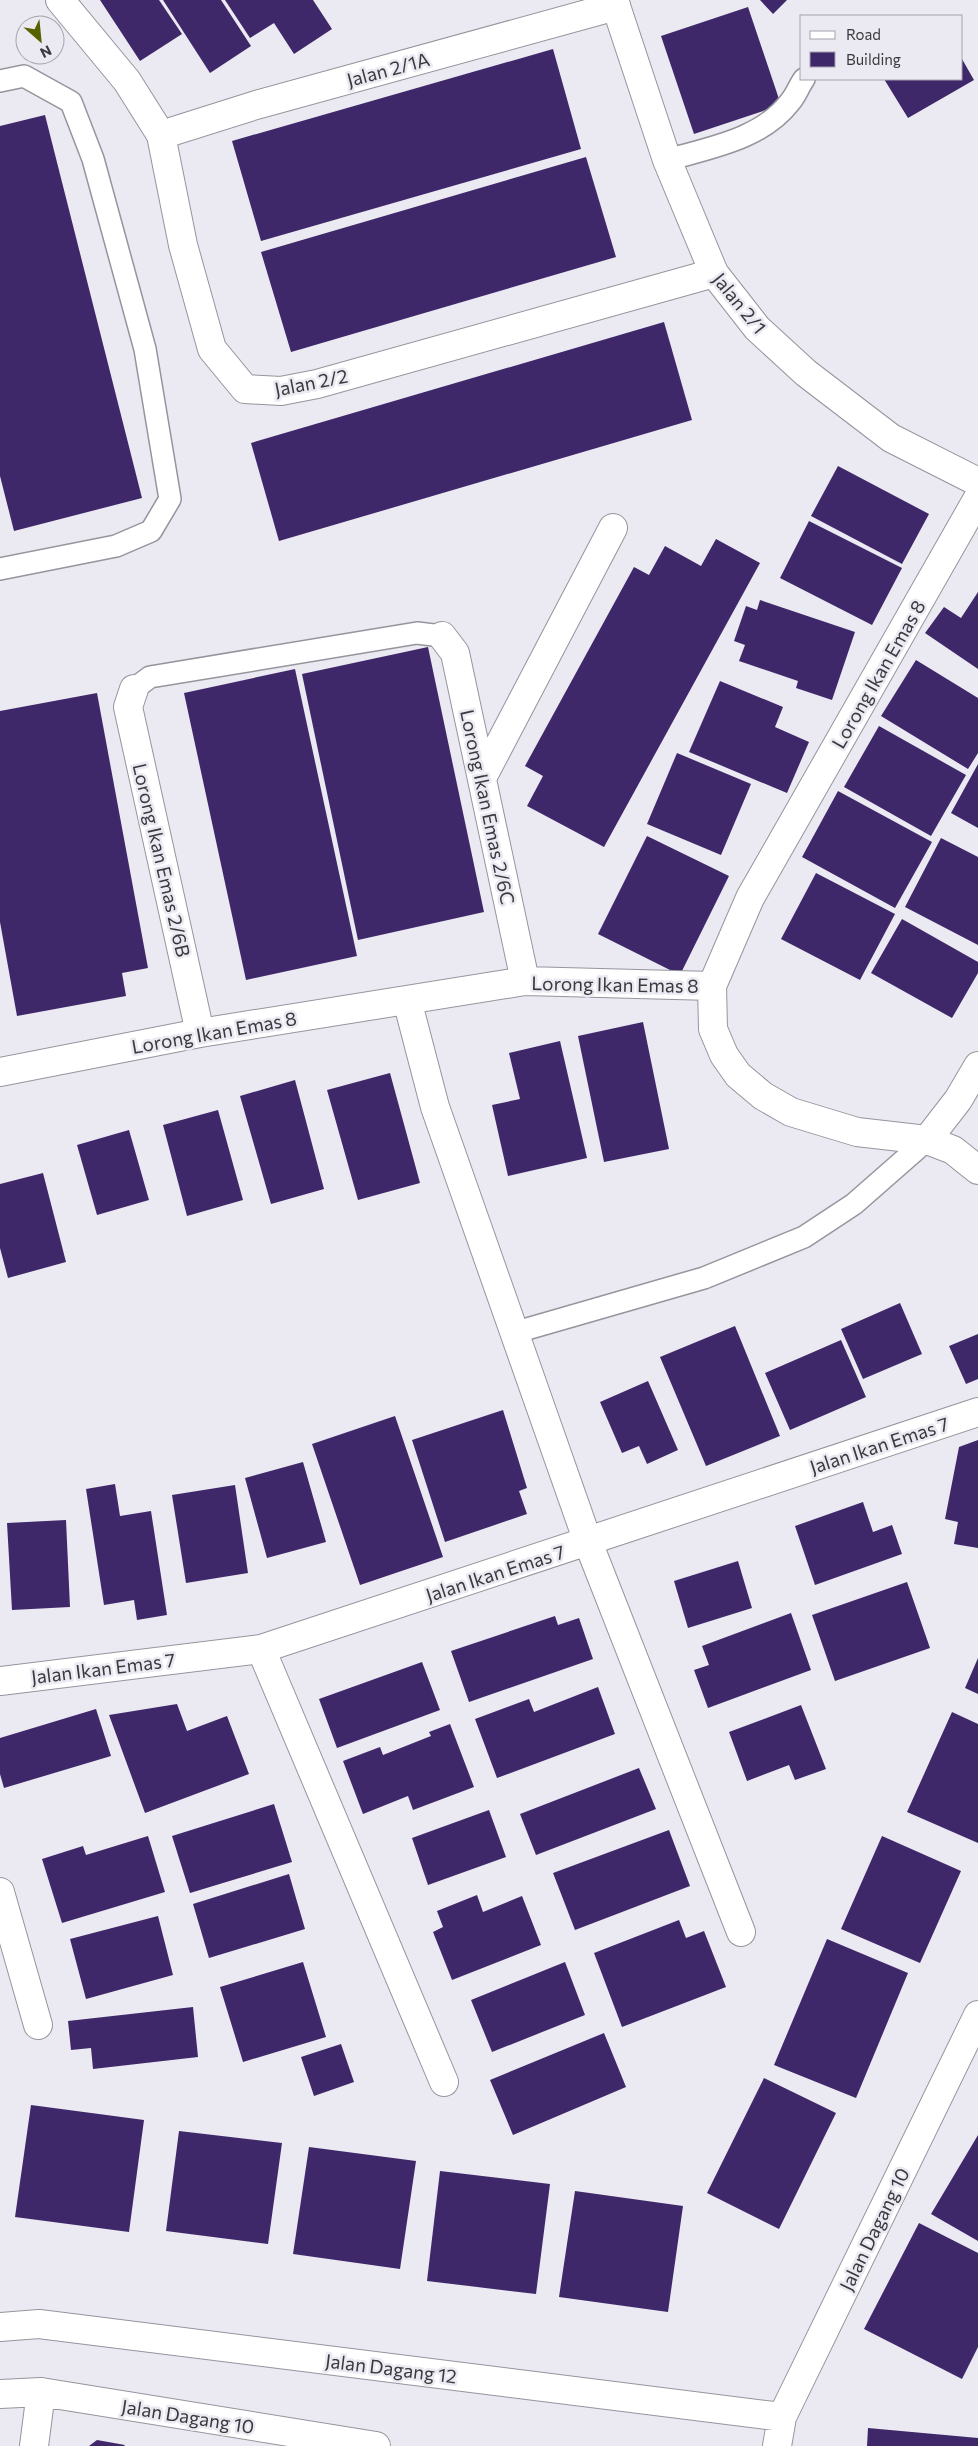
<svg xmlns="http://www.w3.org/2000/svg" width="978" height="2446" viewBox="0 0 978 2446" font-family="Commissioner,sans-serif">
  <rect width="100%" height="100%" fill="#ebe9f2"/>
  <path fill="#3f286a" d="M 100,0 L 159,0 L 182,34 L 140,61 Z
    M 163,0 L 221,0 L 251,46 L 210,73 Z
    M 225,0 L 313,0 L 332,29 L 294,54 L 274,23 L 250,38 Z
    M 760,0 L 787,0 L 773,14 Z
    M 748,7 L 781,105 L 694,134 L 661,36 Z
    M 553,49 L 581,149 L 261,241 L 232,141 Z
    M 962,59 L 974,80 L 908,118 L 884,79 L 962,79 Z
    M 45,115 L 142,498 L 14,531 L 0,476 L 0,126 Z
    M 586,157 L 616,257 L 291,352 L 261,252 Z
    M 664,322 L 692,420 L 279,541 L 251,443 Z
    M 838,466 L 929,514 L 902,564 L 811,516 Z
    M 809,521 L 902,568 L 872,625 L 780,578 Z
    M 716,539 L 760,563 L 604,847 L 527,806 L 543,776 L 525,766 L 634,567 L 649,575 L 665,546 L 701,566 Z
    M 978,592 L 978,669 L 925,633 L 944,607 L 961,618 Z
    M 760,600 L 855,632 L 832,700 L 796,688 L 798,681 L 739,661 L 745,645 L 734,641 L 746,606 L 757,610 Z
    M 428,647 L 484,912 L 358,940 L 302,674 Z
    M 916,660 L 978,698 L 978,753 L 968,769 L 881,716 Z
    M 295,669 L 357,956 L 246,980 L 184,693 Z
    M 720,681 L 783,707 L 775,727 L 809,742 L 787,793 L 689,752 Z
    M 97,693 L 148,968 L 122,973 L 126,996 L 17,1016 L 0,922 L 0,711 Z
    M 879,726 L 966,775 L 931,836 L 844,787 Z
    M 677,753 L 751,784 L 721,855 L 647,824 Z
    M 978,764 L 978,828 L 951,813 Z
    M 838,791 L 932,842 L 895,908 L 802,857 Z
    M 647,836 L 729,876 L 680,975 L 598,934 Z
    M 941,838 L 978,857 L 978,945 L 905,907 Z
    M 816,873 L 895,914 L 860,980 L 781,939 Z
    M 902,919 L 978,962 L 978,973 L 952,1018 L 871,973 Z
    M 643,1022 L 669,1149 L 604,1162 L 578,1036 Z
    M 560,1041 L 587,1158 L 508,1176 L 492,1105 L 520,1099 L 509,1053 Z
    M 390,1073 L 420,1183 L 358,1200 L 327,1090 Z
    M 295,1080 L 324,1189 L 271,1204 L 240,1096 Z
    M 218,1110 L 243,1200 L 187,1216 L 163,1125 Z
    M 129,1130 L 149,1200 L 97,1215 L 77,1145 Z
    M 43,1173 L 66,1262 L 8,1278 L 0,1248 L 0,1184 Z
    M 900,1303 L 922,1354 L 863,1379 L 841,1329 Z
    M 735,1326 L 780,1436 L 706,1466 L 660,1357 Z
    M 978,1334 L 978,1379 L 966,1384 L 949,1346 Z
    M 841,1340 L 866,1397 L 790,1430 L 765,1373 Z
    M 648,1381 L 678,1450 L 647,1464 L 639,1446 L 622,1453 L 600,1402 Z
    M 503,1410 L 527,1488 L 519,1491 L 527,1514 L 445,1542 L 412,1440 Z
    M 395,1416 L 443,1557 L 360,1585 L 312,1444 Z
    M 978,1440 L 978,1548 L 954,1544 L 958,1522 L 945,1519 L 959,1447 Z
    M 303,1462 L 326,1542 L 267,1558 L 245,1478 Z
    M 115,1484 L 120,1516 L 151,1511 L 167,1615 L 137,1620 L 134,1600 L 104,1605 L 86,1489 Z
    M 235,1485 L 248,1573 L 186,1583 L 172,1495 Z
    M 863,1502 L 873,1532 L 892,1525 L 902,1554 L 815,1585 L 795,1526 Z
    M 66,1520 L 70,1607 L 12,1610 L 7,1523 Z
    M 738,1561 L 752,1608 L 688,1628 L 674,1581 Z
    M 907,1582 L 930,1648 L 835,1681 L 812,1615 Z
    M 791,1613 L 811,1670 L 708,1708 L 694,1670 L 709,1665 L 702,1646 Z
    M 555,1616 L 558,1625 L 579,1618 L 593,1659 L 469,1702 L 451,1651 Z
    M 978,1658 L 978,1694 L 965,1688 Z
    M 422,1662 L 440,1710 L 337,1748 L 319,1699 Z
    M 598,1687 L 615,1734 L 497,1778 L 475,1719 L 529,1699 L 534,1712 Z
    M 177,1704 L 187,1731 L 227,1716 L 249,1774 L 145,1813 L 109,1715 Z
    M 801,1705 L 826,1769 L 795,1780 L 789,1765 L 747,1781 L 729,1732 Z
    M 96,1709 L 111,1756 L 4,1788 L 0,1774 L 0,1738 Z
    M 952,1712 L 978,1724 L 978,1843 L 907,1812 Z
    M 450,1724 L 474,1787 L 413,1810 L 408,1796 L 363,1814 L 343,1761 L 380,1747 L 383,1755 L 431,1736 L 429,1732 Z
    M 639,1768 L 656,1809 L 536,1855 L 520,1814 Z
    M 274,1804 L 292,1862 L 190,1893 L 172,1836 Z
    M 489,1810 L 506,1857 L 428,1885 L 412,1838 Z
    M 669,1830 L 690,1886 L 575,1930 L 553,1873 Z
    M 148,1836 L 165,1892 L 62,1923 L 42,1859 L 83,1846 L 86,1855 Z
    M 882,1836 L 961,1871 L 920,1963 L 841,1929 Z
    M 289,1874 L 305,1929 L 209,1958 L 193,1904 Z
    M 477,1895 L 483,1912 L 522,1896 L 541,1945 L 452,1980 L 433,1932 L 443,1927 L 437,1911 Z
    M 158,1916 L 173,1975 L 86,1999 L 70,1939 Z
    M 679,1920 L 686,1938 L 704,1931 L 726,1987 L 622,2027 L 594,1953 Z
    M 827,1939 L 908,1973 L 856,2098 L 774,2065 Z
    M 303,1962 L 326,2037 L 243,2062 L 220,1987 Z
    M 565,1962 L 585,2015 L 492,2052 L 471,2000 Z
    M 193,2007 L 198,2057 L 93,2069 L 91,2048 L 71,2050 L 68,2021 Z
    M 604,2033 L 626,2087 L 513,2135 L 490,2080 Z
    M 341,2044 L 354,2082 L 314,2096 L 301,2057 Z
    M 764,2078 L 836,2113 L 779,2229 L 707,2193 Z
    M 31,2105 L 144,2120 L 129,2232 L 15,2217 Z
    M 179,2131 L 282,2143 L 268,2244 L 166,2231 Z
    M 978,2135 L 978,2241 L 931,2214 Z
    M 309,2147 L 416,2161 L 400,2269 L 293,2254 Z
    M 440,2171 L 550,2184 L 536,2294 L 427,2281 Z
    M 575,2191 L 683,2206 L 668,2312 L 559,2297 Z
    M 919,2223 L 978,2253 L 978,2347 L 962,2379 L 864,2329 Z
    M 868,2428 L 978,2438 L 978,2446 L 867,2446 Z
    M 97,2440 L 125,2445 L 124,2446 L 89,2446 Z"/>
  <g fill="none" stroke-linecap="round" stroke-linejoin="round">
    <g stroke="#96949d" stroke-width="24">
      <path id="service" d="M 0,81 L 24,76 L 71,102 L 93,159 L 145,349 L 170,499 L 151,531 L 116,546 L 0,569
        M 667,160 C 709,148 762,139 790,102 C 796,95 799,86 804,79
        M 134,689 L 150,677 L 417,633 L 442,636
        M 513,1333 L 704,1278 L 804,1237 L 854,1204 L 927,1140"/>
    </g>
    <g stroke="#96949d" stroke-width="30">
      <path id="minor" d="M 60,0 L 127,81 L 161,135 L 183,245 L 212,349 L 245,389 L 281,391 L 317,384 L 714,273
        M 161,135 L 256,105 L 616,6
        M 978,498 L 750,898 L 712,986 L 713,1029 L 724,1055 L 738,1075 L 763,1096 L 791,1112 L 857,1132 L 927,1140 L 953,1150 L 978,1170
        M 442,636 L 455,653 L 525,981
        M 134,689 L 128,707 L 200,1033
        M 482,778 L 613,528
        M 407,1000 L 435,1107 L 588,1542 L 741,1932
        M 0,1072 L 200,1033 L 525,981 L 712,986
        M 927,1140 L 958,1100 L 978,1066
        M 261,1649 L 444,2082
        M 0,1681 L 261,1649 L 978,1412
        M 0,1892 L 38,2025
        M 0,2327 L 39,2324 L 782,2417
        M 0,2394 L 41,2392 L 376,2446
        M 34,2446 L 41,2392
        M 777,2446 L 782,2417 L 978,2015"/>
    </g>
    <g stroke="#96949d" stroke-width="30">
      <path id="tertiary" d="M 614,0 L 667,160 L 714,273 L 757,328 L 806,373 L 891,438 L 978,482"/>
    </g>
    <use href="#service" stroke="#fff" stroke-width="21"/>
    <use href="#minor" stroke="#fff" stroke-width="28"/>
    <use href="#tertiary" stroke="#fff" stroke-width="28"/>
  </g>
  <g text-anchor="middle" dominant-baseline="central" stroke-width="5" stroke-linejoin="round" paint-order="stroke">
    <g font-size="19" fill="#3a3a3e" stroke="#ebe9f2">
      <text transform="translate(388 69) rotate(-15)">Jalan 2/1A</text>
      <text transform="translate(740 303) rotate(51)">Jalan 2/1</text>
      <text transform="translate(311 382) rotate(-11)">Jalan 2/2</text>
      <text transform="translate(878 674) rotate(-60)">Lorong Ikan Emas 8</text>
      <text transform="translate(488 807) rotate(78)">Lorong Ikan Emas 2/6C</text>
      <text transform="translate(162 860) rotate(77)">Lorong Ikan Emas 2/6B</text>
      <text transform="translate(615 984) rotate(1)">Lorong Ikan Emas 8</text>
      <text transform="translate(214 1032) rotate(-10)">Lorong Ikan Emas 8</text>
      <text transform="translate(879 1445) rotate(-18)">Jalan Ikan Emas 7</text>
      <text transform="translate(495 1573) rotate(-18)">Jalan Ikan Emas 7</text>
      <text transform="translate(103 1668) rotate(-7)">Jalan Ikan Emas 7</text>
      <text transform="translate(874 2229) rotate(-64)">Jalan Dagang 10</text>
      <text transform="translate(391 2368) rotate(7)">Jalan Dagang 12</text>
      <text transform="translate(188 2416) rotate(9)">Jalan Dagang 10</text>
    </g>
  </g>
  <rect x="800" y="15" width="162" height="65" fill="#ebe9f2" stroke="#a4a3aa"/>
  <rect x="810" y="31" width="25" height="8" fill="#ffffff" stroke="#a4a3aa"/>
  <text x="846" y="40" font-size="15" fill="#3a3a3e">Road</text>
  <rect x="810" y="52" width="25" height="15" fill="#3f286a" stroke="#a4a3aa"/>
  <text x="846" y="65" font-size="15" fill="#3a3a3e">Building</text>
  <g transform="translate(40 40) rotate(153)"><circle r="24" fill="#ebe9f2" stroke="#a4a3aa"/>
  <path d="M0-4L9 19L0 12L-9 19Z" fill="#586100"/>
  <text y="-8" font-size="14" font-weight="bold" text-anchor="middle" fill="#3a3a3e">N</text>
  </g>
</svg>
